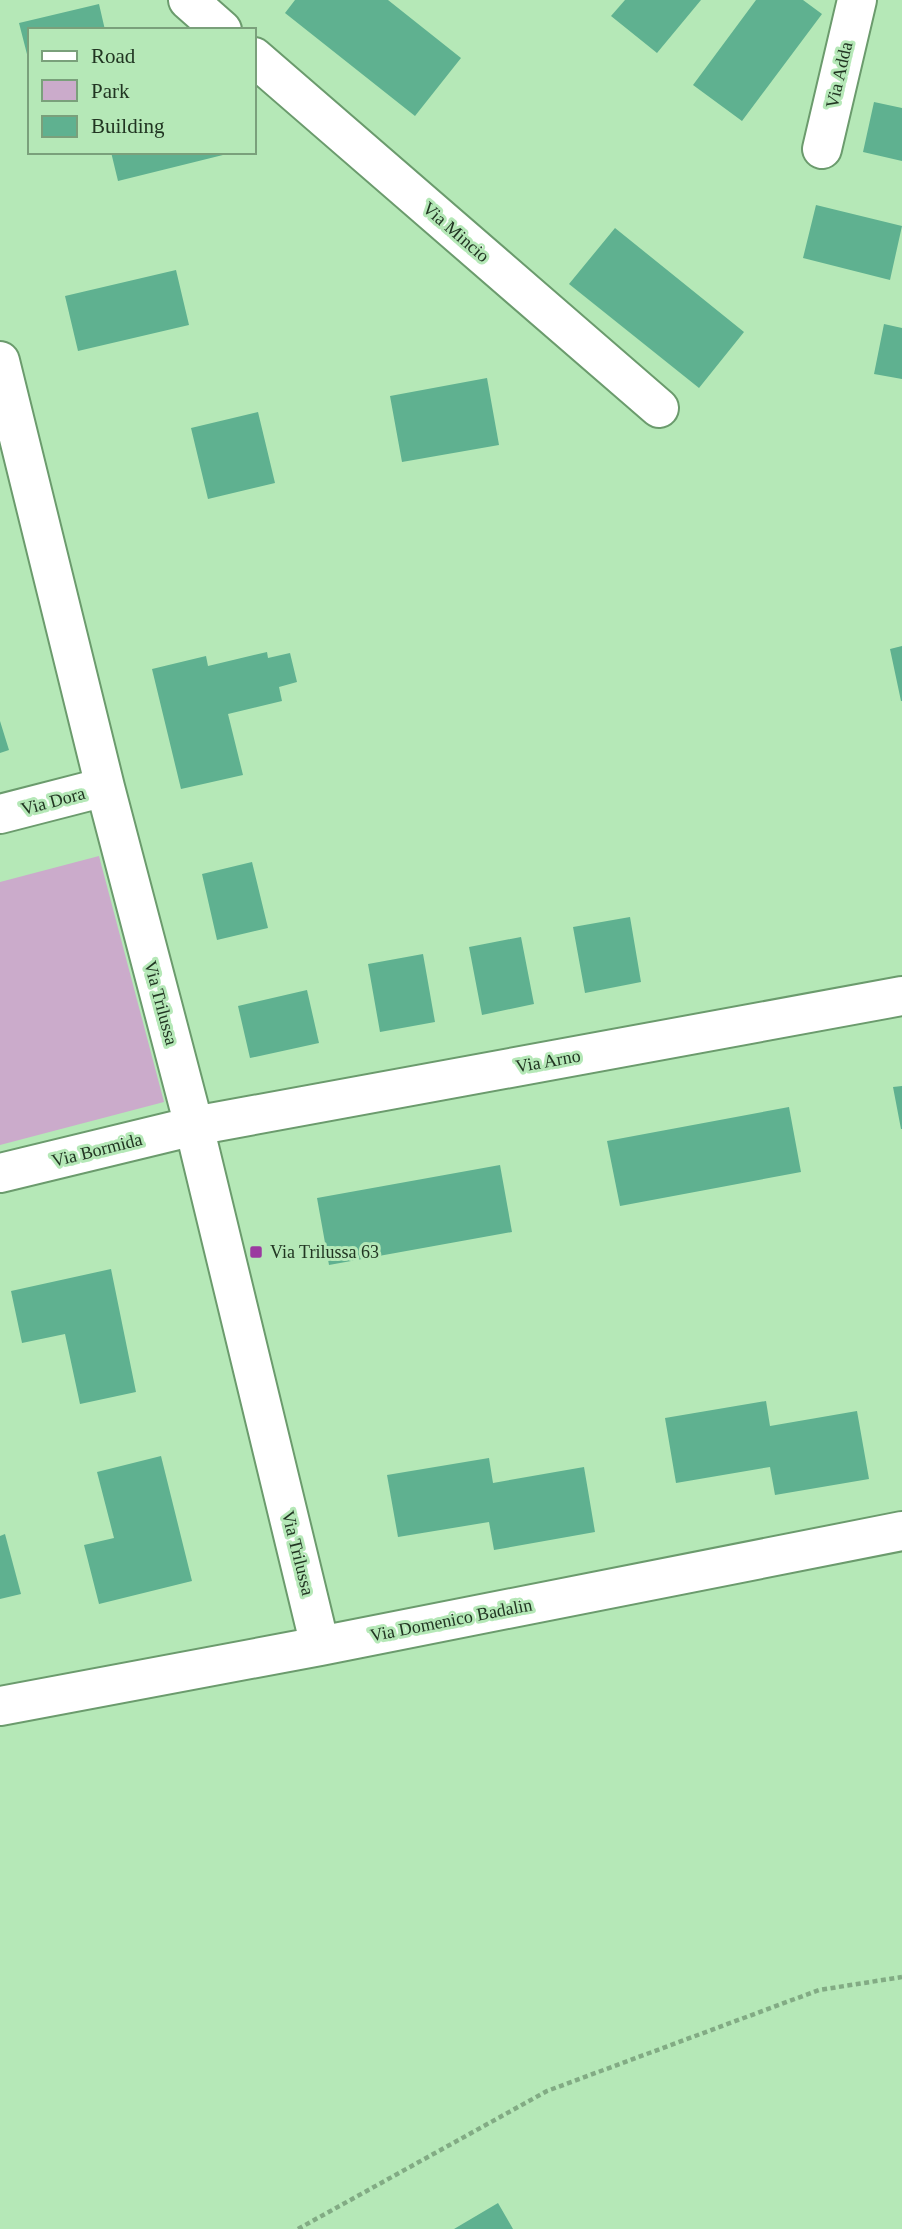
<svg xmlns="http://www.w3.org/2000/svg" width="902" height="2229" viewBox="0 0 902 2229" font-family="Georgia,serif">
  <rect width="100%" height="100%" fill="#b5e8b7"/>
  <path fill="#cbabcb" d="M 99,856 L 164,1102 L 0,1145 L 0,882 Z"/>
  <path fill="#5fb190" d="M 295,0 L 388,0 L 461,58 L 415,116 L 285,13 Z
    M 625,0 L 701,0 L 657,53 L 611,16 Z
    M 756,0 L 803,0 L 822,14 L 742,121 L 693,85 Z
    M 99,4 L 105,30 L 30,30 L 29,62 L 19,23 Z
    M 874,102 L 902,108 L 902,161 L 863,152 Z
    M 111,152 L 231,152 L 231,153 L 118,181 Z
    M 816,205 L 902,226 L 890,280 L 803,258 Z
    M 615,228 L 744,332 L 699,388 L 569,284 Z
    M 176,270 L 189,325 L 78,351 L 65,296 Z
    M 884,324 L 902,328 L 902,379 L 874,374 Z
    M 487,378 L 499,445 L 402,462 L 390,396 Z
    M 258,412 L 275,483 L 208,499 L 191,428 Z
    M 902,646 L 902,701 L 901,701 L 890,649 Z
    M 267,652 L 268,658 L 290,653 L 297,682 L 279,687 L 282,701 L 228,714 L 243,775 L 181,789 L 152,669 L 206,656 L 208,666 Z
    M 0,721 L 9,750 L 0,753 Z
    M 252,862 L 268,928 L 217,940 L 202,874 Z
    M 630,917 L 641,982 L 585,993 L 573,927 Z
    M 521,937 L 534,1004 L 482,1015 L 469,947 Z
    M 423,954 L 435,1022 L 380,1032 L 368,964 Z
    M 307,990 L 319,1043 L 250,1058 L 238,1006 Z
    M 902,1086 L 902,1129 L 901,1129 L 893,1087 Z
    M 789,1107 L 801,1172 L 620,1206 L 607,1141 Z
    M 500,1165 L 512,1232 L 329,1265 L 317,1198 Z
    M 111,1269 L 136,1392 L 80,1404 L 65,1334 L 22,1343 L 11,1291 Z
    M 766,1401 L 770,1426 L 857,1411 L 869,1479 L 775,1495 L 770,1467 L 676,1483 L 665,1418 Z
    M 161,1456 L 192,1581 L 99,1604 L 84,1545 L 114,1538 L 97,1472 Z
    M 489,1458 L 493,1483 L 584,1467 L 595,1532 L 494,1550 L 489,1522 L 398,1537 L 387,1475 Z
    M 5,1534 L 21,1594 L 0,1599 L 0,1536 Z
    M 498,2203 L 513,2229 L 454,2229 Z"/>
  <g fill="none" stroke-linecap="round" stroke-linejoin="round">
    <g stroke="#6b9b6d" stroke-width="42">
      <path id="minor" d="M 188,0 L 222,30
        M 254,57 L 659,408
        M 822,149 L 857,0
        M 0,361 L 105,787 L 194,1126 L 320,1646
        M 0,814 L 105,787
        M 0,1173 L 194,1126 L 902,996
        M 0,1706 L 320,1646 L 902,1531"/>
    </g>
    <path stroke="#82ab84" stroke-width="4.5" stroke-dasharray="5 3.5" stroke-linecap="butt" d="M 298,2229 L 547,2091 L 819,1990 L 902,1977"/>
    <use href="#minor" stroke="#fff" stroke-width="38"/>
  </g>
  <rect fill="#9b3aa0" stroke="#b5e8b7" stroke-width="2.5" x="249" y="1245" width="14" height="14" rx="3.5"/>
  <g text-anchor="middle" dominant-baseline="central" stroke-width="6" stroke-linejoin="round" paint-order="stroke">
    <g font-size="18" fill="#213522" stroke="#b5e8b7">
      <text transform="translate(839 75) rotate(-77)">Via Adda</text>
      <text transform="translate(456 232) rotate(41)">Via Mincio</text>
      <text transform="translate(53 801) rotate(-15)">Via Dora</text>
      <text transform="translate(161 1003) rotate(75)">Via Trilussa</text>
      <text transform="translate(548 1061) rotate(-10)">Via Arno</text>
      <text transform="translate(97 1150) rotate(-14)">Via Bormida</text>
      <text transform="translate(298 1553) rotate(76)">Via Trilussa</text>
      <text transform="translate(451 1620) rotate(-11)">Via Domenico Badalin</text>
    </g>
    <g font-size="18" fill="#213522" stroke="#b5e8b7" text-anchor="start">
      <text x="270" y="1252">Via Trilussa 63</text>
    </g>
  </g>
  <rect x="28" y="28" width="228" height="126" fill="#b5e8b7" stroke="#7aa07b" stroke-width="2"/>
  <rect x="42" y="51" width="35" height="10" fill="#ffffff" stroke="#7aa07b" stroke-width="2"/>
  <text x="91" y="63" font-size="21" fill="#213522">Road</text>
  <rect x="42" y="80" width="35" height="21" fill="#cbabcb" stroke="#7aa07b" stroke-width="2"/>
  <text x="91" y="98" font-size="21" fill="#213522">Park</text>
  <rect x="42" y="116" width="35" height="21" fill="#5fb190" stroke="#7aa07b" stroke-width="2"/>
  <text x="91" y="133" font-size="21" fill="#213522">Building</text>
</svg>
